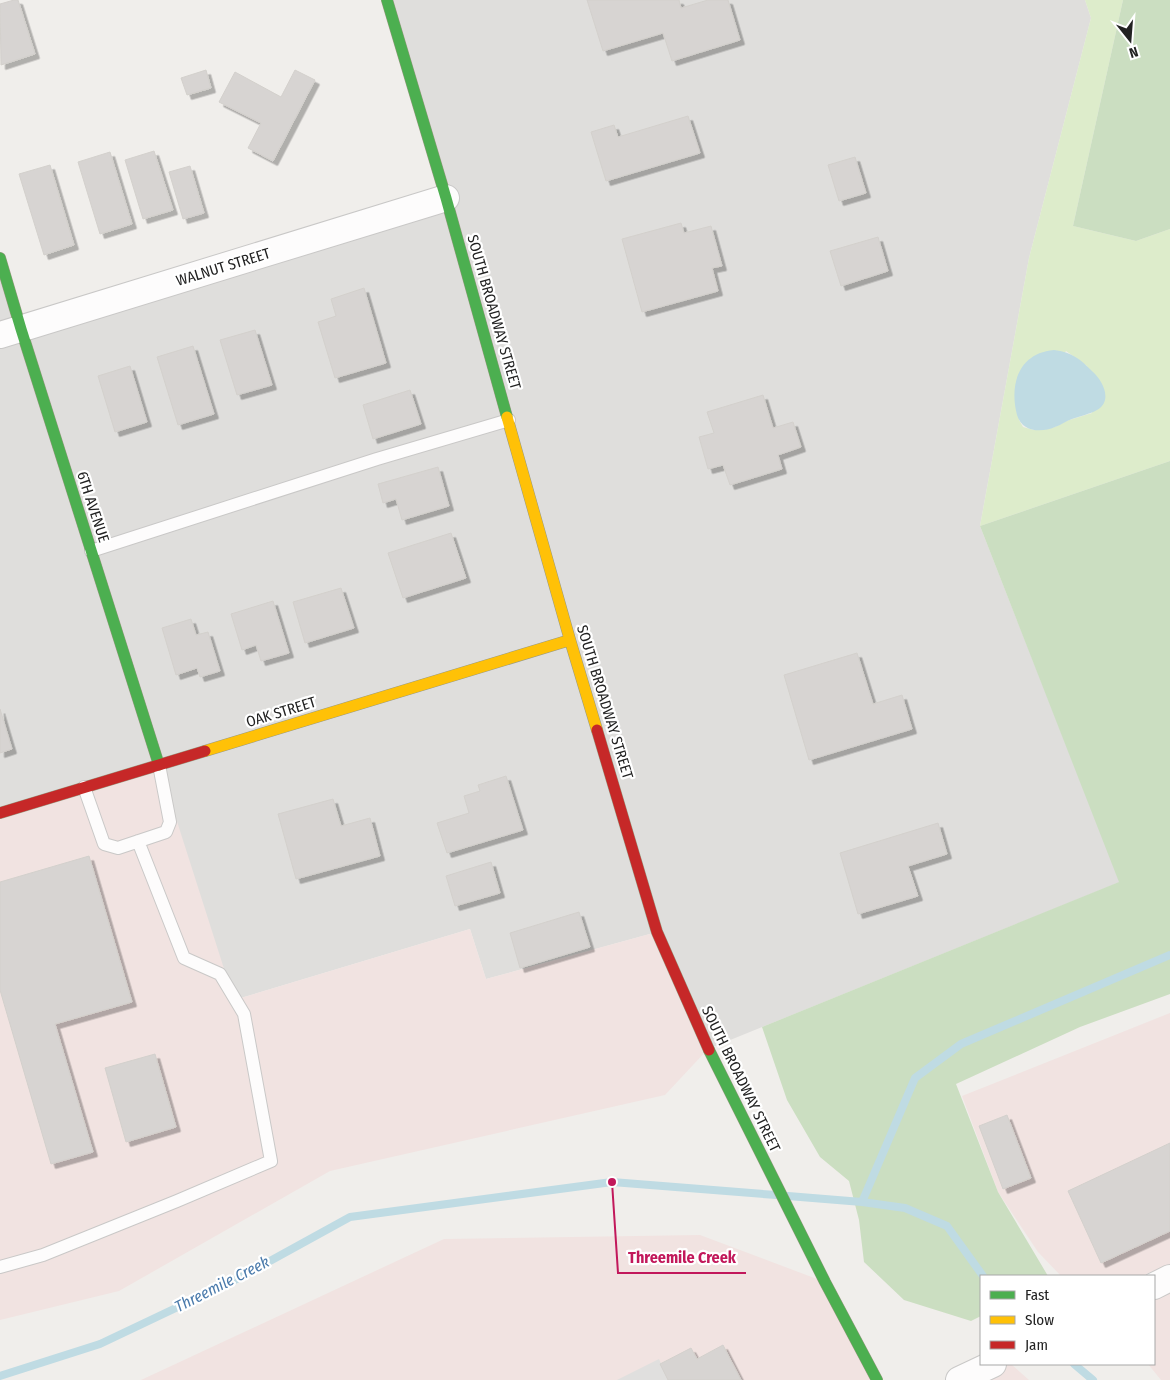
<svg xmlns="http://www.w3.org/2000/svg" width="1170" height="1380" viewBox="0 0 1170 1380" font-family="'Fira Sans Condensed',sans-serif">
  <defs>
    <filter id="shadow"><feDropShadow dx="4.5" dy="4.5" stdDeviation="0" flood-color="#0004"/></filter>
  </defs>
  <rect width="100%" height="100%" fill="#f0eeeb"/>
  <path fill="#dfdedc" d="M 387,0 L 1085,0 L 1091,18 L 1029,258 L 980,526 L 1120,882 L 708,1049 L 657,932 L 486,979 L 470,929 L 234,1000 L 0,813 L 0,258 L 21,329 L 446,198 Z"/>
  <path fill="#f1e3e1" d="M 159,765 L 234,1000 L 470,929 L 486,979 L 657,932 L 708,1049 L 665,1095 L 330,1171 L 119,1291 L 0,1320 L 0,813 Z
    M 1170,1013 L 1170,1264 L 1142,1276 L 1061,1276 L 1038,1252 L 998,1192 L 962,1096 Z
    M 700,1235 L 825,1282 L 877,1380 L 141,1380 L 444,1239 Z
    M 1170,1287 L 1170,1380 L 1161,1380 L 1148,1364 L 1154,1364 L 1154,1295 Z
    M 993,1364 L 1011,1364 L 1029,1380 L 959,1380 Z"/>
  <path fill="#ddeccb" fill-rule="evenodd" d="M 1085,0 L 1123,0 L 1073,226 L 1136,241 L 1170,229 L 1170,461 L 980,526 L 1029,258 L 1091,18 ZM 1066,351 L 1087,366 L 1092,413 L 1066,421 L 1055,427 L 1034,430 L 1023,427 L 1019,420 Z"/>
  <path fill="#cbdec1" d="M 1123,0 L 1170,0 L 1170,229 L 1136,241 L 1073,226 Z
    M 1170,461 L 1170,994 L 1080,1027 L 956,1084 L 998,1192 L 1048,1276 L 981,1276 L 981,1316 L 971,1321 L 904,1300 L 864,1262 L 859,1220 L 849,1181 L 820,1157 L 787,1100 L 762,1027 L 1119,882 L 980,526 Z"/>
  <path fill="#e0dfde" d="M 659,1359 L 668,1380 L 617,1380 Z"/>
  <path fill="#bfdbe3" d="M 1054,350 C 1072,352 1080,359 1093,372 C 1103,381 1113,401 1097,410 C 1090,414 1080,416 1072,419 C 1066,421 1061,425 1055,427 C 1041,433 1022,432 1017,415 C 1009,384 1019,353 1054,350 Z"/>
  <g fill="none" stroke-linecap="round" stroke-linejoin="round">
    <path stroke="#bfdbe3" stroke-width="8" d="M 788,1196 L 862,1202 L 905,1208 L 947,1226 L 983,1276
      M 862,1202 L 915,1078 L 961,1044 L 1170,955
      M 1074,1364 L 1093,1380
      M 0,1376 L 100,1344 L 239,1278 L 350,1217 L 612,1182 L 776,1195"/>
  </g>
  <path fill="#d7d4d2" stroke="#d3d0cc" filter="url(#shadow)" d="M 14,0 L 18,0 L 35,54 L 1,65 L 0,4 Z
    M 587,0 L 679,0 L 681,8 L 708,0 L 728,0 L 740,40 L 672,61 L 663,33 L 603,51 Z
    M 206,70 L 211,88 L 187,95 L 181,78 Z
    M 295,70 L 315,80 L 273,161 L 248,148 L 261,123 L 219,102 L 235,72 L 281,97 Z
    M 688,116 L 700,153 L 606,181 L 591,132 L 614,125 L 618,137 Z
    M 154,151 L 173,210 L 143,219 L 125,160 Z
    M 110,152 L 132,224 L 100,234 L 78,162 Z
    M 855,157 L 866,193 L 839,201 L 828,165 Z
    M 50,165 L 74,245 L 44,255 L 19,174 Z
    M 190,166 L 204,213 L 183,219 L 169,172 Z
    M 681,223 L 684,233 L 711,226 L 722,266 L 712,268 L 718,291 L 642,312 L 622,239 Z
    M 878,237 L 888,271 L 841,286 L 830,251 Z
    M 364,288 L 386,363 L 335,378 L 318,322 L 336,316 L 331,299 Z
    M 255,330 L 272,385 L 237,395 L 220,340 Z
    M 193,346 L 214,414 L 178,425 L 157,357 Z
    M 130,366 L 147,422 L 115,432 L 98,376 Z
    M 410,390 L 421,424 L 373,439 L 363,405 Z
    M 763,395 L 773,428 L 793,422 L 801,447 L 778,455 L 782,469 L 730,485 L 723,465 L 708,469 L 699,437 L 714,433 L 707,412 Z
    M 438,467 L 449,506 L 402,520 L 396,499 L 383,503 L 378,484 Z
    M 451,533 L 466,578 L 403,598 L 388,553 Z
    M 341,588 L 354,628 L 305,643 L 293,602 Z
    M 273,601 L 289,653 L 261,661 L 256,645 L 242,650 L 231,614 Z
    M 191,619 L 196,635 L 208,632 L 220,671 L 200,677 L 197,668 L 176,675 L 162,628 Z
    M 857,653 L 873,704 L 902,695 L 912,729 L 809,760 L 784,675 Z
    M 0,709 L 12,749 L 0,753 Z
    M 506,776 L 523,830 L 447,853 L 437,823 L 469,813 L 464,796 L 480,791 L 478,785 Z
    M 333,799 L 341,826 L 370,818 L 380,856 L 296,879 L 278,814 Z
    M 938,823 L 947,854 L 908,866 L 918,896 L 858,914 L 840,853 Z
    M 89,856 L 132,1002 L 55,1024 L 93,1152 L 51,1164 L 0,990 L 0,882 Z
    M 491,862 L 500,893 L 455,906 L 446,876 Z
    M 579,912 L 590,947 L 520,968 L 510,933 Z
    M 155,1054 L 176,1127 L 126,1142 L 105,1068 Z
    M 1007,1115 L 1031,1178 L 1003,1189 L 979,1126 Z
    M 1170,1143 L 1170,1231 L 1101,1263 L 1068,1191 Z
    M 723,1345 L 741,1380 L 668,1380 L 660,1364 L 691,1348 L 697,1359 Z"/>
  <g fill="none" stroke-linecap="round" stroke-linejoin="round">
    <g stroke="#c9c8c7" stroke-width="14">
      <path id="lane" d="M 91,551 L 377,459 L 509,420
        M 84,787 L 104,844 L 118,848 L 166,832 L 170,822 L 159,765
        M 0,1267 L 43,1255 L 177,1201 L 271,1161 L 244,1014 L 220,974 L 184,958 L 138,841"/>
    </g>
    <g stroke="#c9c8c7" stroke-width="28">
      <path id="street" d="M 0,335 L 446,198
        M 1154,1286 L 1170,1278
        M 959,1380 L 993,1364"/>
    </g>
    <g stroke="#999a82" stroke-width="12">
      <path id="fast" d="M 387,0 L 446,198 L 507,417
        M 0,258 L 21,329 L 159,765
        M 709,1050 L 825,1282 L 877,1380"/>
    </g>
    <g stroke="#999a82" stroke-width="12">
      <path id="slow" d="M 507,417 L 570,640 L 597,730
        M 205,751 L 570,640"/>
    </g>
    <g stroke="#999a82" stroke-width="12">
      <path id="jam" d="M 597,730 L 657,932 L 709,1050
        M 0,813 L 205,751"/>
    </g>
    <use href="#lane" stroke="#fdfcfc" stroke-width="12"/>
    <use href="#street" stroke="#fdfcfc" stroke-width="26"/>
    <use href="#fast" stroke="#4caf50" stroke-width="11"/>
    <use href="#slow" stroke="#ffc107" stroke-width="11"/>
    <use href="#jam" stroke="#c62828" stroke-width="11"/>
  </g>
  <g text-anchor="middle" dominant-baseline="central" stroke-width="4.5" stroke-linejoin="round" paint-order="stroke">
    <g font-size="15" fill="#222" stroke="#fff">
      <text transform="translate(223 267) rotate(-17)">WALNUT STREET</text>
      <text transform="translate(494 312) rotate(74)">SOUTH BROADWAY STREET</text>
      <text transform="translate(93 507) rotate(72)">6TH AVENUE</text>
      <text transform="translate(605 702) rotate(73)">SOUTH BROADWAY STREET</text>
      <text transform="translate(281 712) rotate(-17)">OAK STREET</text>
      <text transform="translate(741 1079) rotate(64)">SOUTH BROADWAY STREET</text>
    </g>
    <g font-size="16" font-style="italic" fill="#4a7aab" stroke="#fff">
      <text transform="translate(222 1284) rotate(-27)">Threemile Creek</text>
    </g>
  </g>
  <path fill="none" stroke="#c2185b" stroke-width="2" d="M612 1182L618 1273H746"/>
  <circle fill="#c2185b" stroke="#fff" stroke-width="2" cx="612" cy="1182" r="5"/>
  <g font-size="16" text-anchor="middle" font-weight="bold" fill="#c2185b" stroke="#fff" stroke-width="4.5" stroke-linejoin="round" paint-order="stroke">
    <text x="682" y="1263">Threemile Creek</text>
  </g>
  <rect x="980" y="1275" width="175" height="90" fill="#ffffff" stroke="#a7a7a7"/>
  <rect x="990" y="1291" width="25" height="8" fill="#4caf50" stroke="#a7a7a7"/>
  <text x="1025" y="1300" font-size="15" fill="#222222">Fast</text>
  <rect x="990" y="1316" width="25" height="8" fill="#ffc107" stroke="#a7a7a7"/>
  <text x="1025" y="1325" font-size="15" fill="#222222">Slow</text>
  <rect x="990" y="1341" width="25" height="8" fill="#c62828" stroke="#a7a7a7"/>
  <text x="1025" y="1350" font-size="15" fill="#222222">Jam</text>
  <g transform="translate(1130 40) rotate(163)" stroke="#ffffff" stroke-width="4" paint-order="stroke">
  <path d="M0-4L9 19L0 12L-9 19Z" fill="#222222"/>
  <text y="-8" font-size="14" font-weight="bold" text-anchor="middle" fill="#222222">N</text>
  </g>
</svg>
